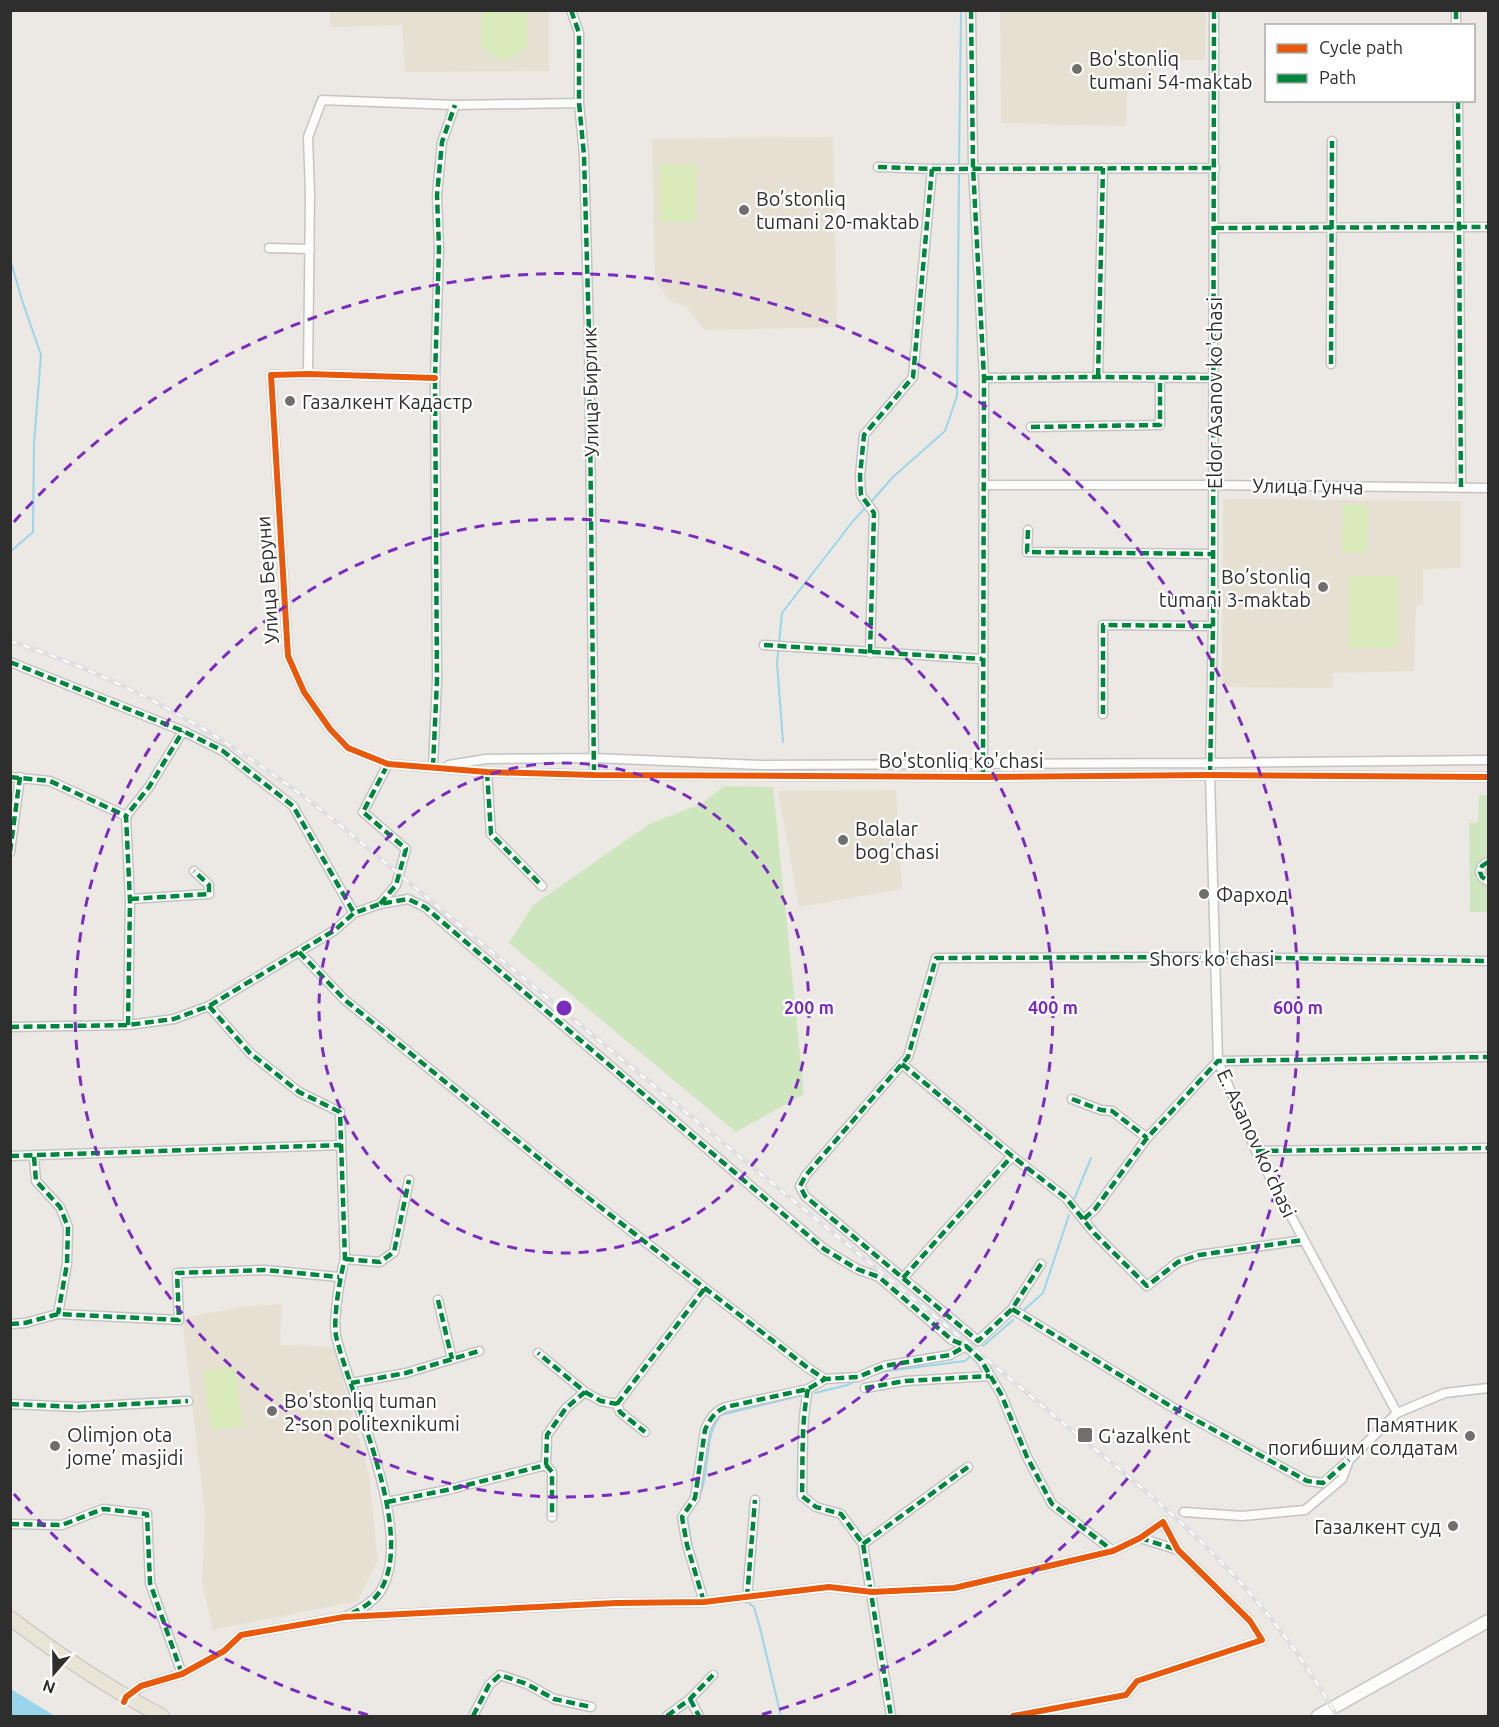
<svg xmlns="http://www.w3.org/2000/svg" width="1499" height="1727" viewBox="0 0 1499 1727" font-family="Ubuntu,sans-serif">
  <rect width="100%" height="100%" fill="#ece8e4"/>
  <path fill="#e6e0d3" d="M 330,11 L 549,11 L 549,71 L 405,72 L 402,25 L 330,27 Z
    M 1000,11 L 1206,11 L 1205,60 L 1154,60 L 1154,78 L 1127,78 L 1126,126 L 1001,123 Z
    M 833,137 L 837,327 L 704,330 L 687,307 L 670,301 L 655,280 L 652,139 Z
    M 1223,499 L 1461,501 L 1461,568 L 1423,569 L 1423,605 L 1416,606 L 1414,671 L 1333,673 L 1332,688 L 1222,687 Z
    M 896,790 L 902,889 L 799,907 L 778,791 Z
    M 282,1304 L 280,1345 L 334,1347 L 369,1476 L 378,1561 L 357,1601 L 213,1630 L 202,1583 L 205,1514 L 182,1318 L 242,1307 Z"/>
  <path fill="#cee6be" d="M 724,786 L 773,787 L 804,1094 L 736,1132 L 509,943 L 533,905 L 651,823 L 701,804 Z
    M 1479,795 L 1488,795 L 1488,912 L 1470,912 L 1469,823 L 1478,822 Z"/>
  <path fill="#d9eabb" d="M 482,11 L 527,11 L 527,46 C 511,64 499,64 482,47 Z
    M 660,164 L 697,164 L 696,222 L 660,222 Z
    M 1343,504 L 1368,505 L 1367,553 L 1342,553 Z
    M 1349,576 L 1398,576 L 1399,647 L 1349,648 Z
    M 235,1367 L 243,1426 L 211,1430 L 203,1371 Z"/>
  <path fill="#99d6ec" d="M 11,1689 L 55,1716 L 11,1716 Z"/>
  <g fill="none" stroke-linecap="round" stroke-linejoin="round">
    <path stroke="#99d6ec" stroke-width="2" d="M 10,16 L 13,10
      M 959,167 L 961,10
      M 10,259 L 22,300 L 41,355 L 34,444 L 33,532 L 10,552
      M 871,502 L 893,477 L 945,431 L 957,396 L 959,172
      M 783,742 L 777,663 L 782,613 L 853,521 L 867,506
      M 1073,1202 L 1091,1158
      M 1024,1310 L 1043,1293 L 1069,1215
      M 983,1346 L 1013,1320
      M 879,1372 L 965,1361 L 972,1355
      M 815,1393 L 847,1385 L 859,1380
      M 699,1497 C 711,1472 703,1435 721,1415 L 799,1396
      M 687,1515 L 692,1548
      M 704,1587 L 707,1597 L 728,1595
      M 750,1604 L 754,1607 L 760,1628 L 781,1716"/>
    <g stroke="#c5c4c5" stroke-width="11">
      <path id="street" d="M 571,10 L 579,33 L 579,103 L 584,155 L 589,334 L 594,775
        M 971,10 L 973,167 L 984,378 L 983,769
        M 1214,10 L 1213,626 L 1210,775 L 1218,1061 L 1256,1151 L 1397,1413
        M 1456,10 L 1456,26
        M 1458,100 L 1461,488
        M 878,167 L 932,169 L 1215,168
        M 1215,228 L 1488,227
        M 269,248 L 310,249
        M 1331,364 L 1332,141
        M 308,374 L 310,194 L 308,137 L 322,100 L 455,105 L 579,103
        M 1098,377 L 1103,168
        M 435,378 L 308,374 L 271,375 L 288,656 L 304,692 L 330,729 L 348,748 L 388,764 L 487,772 L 594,775 L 983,777 L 1210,775 L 1488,777
        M 984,378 L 1098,377 L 1213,378
        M 1031,427 L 1160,425 L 1160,378
        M 983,485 L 1213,485 L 1488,488
        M 1028,530 L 1027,552 L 1213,554
        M 764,645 L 982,659
        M 870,653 L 874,513 L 861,495 L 860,476 L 864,435 L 913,377 L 932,169
        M 10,662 L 183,731 L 223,751 L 293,806 L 354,913
        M 1103,714 L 1103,625 L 1213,626
        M 449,765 L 486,759 L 594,758 L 761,765 L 1210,763 L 1488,760
        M 433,767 L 437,680 L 435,378 L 439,249 L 437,195 L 442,142 L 455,105
        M 487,772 L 491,834 L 542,886
        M 10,777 L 50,781 L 126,816
        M 10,852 L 20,777
        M 1488,862 L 1482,866 L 1480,872 L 1482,877 L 1488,881
        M 130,899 L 209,894 L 209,885 L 194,871
        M 380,904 L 396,885 L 406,849 L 363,812 L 388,764
        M 299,952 L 345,1000 L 573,1186 L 808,1368 L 825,1379 L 858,1377 L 884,1366 L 950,1355 L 966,1346 L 981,1360 L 1001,1394 L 1027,1457 L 1052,1504 L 1113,1551
        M 209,1006 L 250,1053 L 299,1092 L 340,1112 L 345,1259 C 340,1276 333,1319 336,1336 C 351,1398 417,1535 380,1592 C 372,1603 359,1610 347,1616
        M 128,1025 L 130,901 L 126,816 L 149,787 L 183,731
        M 10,1027 L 128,1025 L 174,1019 L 209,1006 L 335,930 L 354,913 L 380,904 L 408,899 L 425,907 L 824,1249 L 857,1269 L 879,1277 L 952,1340 L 966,1346
        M 902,1064 L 1012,1156 L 1066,1198 L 1095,1234 L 1147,1286 L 1178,1262 L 1199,1255 L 1304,1240
        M 1072,1099 L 1101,1110 L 1112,1111 L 1147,1138
        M 1256,1151 L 1488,1148
        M 10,1156 L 341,1145
        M 34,1157 L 36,1181 L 60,1207 L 68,1227 L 67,1264 L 58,1314
        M 1084,1219 L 1095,1209 L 1147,1138 L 1218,1061 L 1488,1057
        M 345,1259 L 380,1262 L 394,1252 L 409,1180
        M 1041,1264 L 1012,1309 L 978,1341 L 805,1196 L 800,1186 L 806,1175 L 908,1057 L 936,958 L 1214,957 L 1488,961
        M 903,1278 L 1012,1156
        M 438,1300 L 452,1359
        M 1012,1309 L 1172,1407 L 1307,1481 L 1323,1483 L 1349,1460
        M 10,1324 L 25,1323 L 58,1314 L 179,1320 L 177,1273 L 265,1270 L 339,1277
        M 351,1383 L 406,1373 L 479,1351
        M 865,1388 L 905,1381 L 990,1376
        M 808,1389 C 801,1424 803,1460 802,1496 L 816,1507 L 841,1514 L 863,1544 L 891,1716
        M 585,1392 L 601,1401 L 617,1404 L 620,1412 L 645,1432
        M 10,1404 L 78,1407 L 188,1401
        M 617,1404 L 705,1288
        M 546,1465 L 552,1472 L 552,1517
        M 387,1502 L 447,1490 L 546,1465 L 547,1435 L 566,1408 L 585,1392 L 538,1353
        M 1184,1512 L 1242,1516 L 1305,1510 L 1342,1479 L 1349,1460 L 1397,1413 L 1445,1393 L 1488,1388
        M 10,1524 L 62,1525 L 103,1509 L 147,1514 L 150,1583 L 182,1674
        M 1140,1538 L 1178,1550
        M 863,1544 L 968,1467
        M 747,1598 L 755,1500
        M 704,1602 L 687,1545 L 682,1517 L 695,1498 L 705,1430 C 710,1419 715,1411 726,1407 L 808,1389 L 825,1379
        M 126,1699 L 141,1686 L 182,1674 L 224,1651 L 241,1635 L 344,1617 L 616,1603 L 704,1602 L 829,1587 L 872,1592 L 954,1588 L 1113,1551 L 1140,1538 L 1163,1522 L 1178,1550 L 1250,1621 L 1262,1640 L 1137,1681 L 1126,1695 L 1013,1716
        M 690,1699 L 699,1716
        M 473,1716 L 489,1685 L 500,1675 L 527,1684 L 554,1699 L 591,1707
        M 667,1716 L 690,1699 L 713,1675"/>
    </g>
    <g stroke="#c5c4c5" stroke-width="15">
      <path id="secondary" d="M 1318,1716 L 1488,1621"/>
    </g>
    <g stroke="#c6c5c4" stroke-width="16">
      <path id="primary" d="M 10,1618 C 59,1655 108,1688 162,1716"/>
    </g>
    <use href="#street" stroke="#fcfcfb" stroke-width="8"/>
    <use href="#secondary" stroke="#fcfcfb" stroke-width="12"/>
    <use href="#primary" stroke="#e8e4d6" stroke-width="14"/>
    <g stroke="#dfdfe1" stroke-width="4.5">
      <path id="rail" d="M 10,641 C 93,668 171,706 243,754 C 323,806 394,871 467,931 C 567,1014 667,1097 767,1179 C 859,1254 951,1329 1041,1405 C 1112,1463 1187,1521 1247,1590 C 1282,1629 1311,1672 1337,1716"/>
    </g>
    <use href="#rail" stroke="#fff" stroke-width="2" stroke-dasharray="7" stroke-linecap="butt"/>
    <path stroke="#00873e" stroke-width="4.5" stroke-dasharray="9 4.5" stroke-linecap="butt" d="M 571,10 L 579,33 L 579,103 L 584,155 L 589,334 L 594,775
      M 971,10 L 973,167 L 984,378 L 983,777
      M 1456,10 L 1456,26
      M 1458,100 L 1461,488
      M 878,167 L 932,169 L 1215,168
      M 1215,228 L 1488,227
      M 1331,364 L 1332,141
      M 1098,377 L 1103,168
      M 984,378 L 1098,377 L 1213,378
      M 1031,427 L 1160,425 L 1160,378
      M 1028,530 L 1027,552 L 1213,554
      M 764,645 L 982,659
      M 870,653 L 874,513 L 861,495 L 860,476 L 864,435 L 913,377 L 932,169
      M 10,662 L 183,731 L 223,751 L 293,806 L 354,913
      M 1103,714 L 1103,625 L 1213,626
      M 433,767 L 437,680 L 435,378 L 439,249 L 437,195 L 442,142 L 455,105
      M 487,772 L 491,834 L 542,886
      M 1210,775 L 1213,626 L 1214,10
      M 10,777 L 50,781 L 126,816
      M 10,852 L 20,777
      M 1488,862 L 1482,866 L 1480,872 L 1482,877 L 1488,881
      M 130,899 L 209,894 L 209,885 L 194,871
      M 380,904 L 396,885 L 406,849 L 363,812 L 388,764
      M 299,952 L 345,1000 L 573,1186 L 808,1368 L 825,1379 L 858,1377 L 884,1366 L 950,1355 L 966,1346 L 981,1360 L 1001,1394 L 1027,1457 L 1052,1504 L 1113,1551
      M 209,1006 L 250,1053 L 299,1092 L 340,1112 L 345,1259 C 340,1276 333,1319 336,1336 C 351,1399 417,1533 380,1591 C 374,1601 363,1608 352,1613
      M 128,1025 L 130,901 L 126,816 L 149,787 L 183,731
      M 10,1027 L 128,1025 L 174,1019 L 209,1006 L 335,930 L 354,913 L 380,904 L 408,899 L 425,907 L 824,1249 L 857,1269 L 879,1277 L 952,1340 L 966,1346
      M 902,1064 L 1012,1156 L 1066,1198 L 1095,1234 L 1147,1286 L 1178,1262 L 1199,1255 L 1304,1240
      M 1072,1099 L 1101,1110 L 1112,1111 L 1147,1138
      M 1256,1151 L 1488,1148
      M 10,1156 L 341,1145
      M 34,1157 L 36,1181 L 60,1207 L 68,1227 L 67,1264 L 58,1314
      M 1084,1219 L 1095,1209 L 1147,1138 L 1218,1061 L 1488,1057
      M 345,1259 L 380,1262 L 394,1252 L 409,1180
      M 1041,1264 L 1012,1309 L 978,1341 L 805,1196 L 800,1186 L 806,1175 L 908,1057 L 936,958 L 1214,957 L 1488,961
      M 903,1278 L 1012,1156
      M 438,1300 L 452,1359
      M 1012,1309 L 1172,1407 L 1307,1481 L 1323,1483 L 1349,1460
      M 10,1324 L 25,1323 L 58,1314 L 179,1320 L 177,1273 L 265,1270 L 339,1277
      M 351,1383 L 406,1373 L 479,1351
      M 865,1388 L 905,1381 L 990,1376
      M 808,1389 C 801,1424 803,1460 802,1496 L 816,1507 L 841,1514 L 863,1544 L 891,1716
      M 585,1392 L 601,1401 L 617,1404 L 620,1412 L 645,1432
      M 10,1404 L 78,1407 L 188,1401
      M 617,1404 L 705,1288
      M 546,1465 L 552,1472 L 552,1517
      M 387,1502 L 447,1490 L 546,1465 L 547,1435 L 566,1408 L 585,1392 L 538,1353
      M 10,1524 L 62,1525 L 103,1509 L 147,1514 L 150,1583 L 182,1674
      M 1140,1538 L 1178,1550
      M 863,1544 L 968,1467
      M 747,1598 L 755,1500
      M 704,1602 L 687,1545 L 682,1517 L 695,1498 L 705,1430 C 710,1419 715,1411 726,1407 L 808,1389 L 825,1379
      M 690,1699 L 699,1716
      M 473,1716 L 489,1685 L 500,1675 L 527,1684 L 554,1699 L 591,1707
      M 667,1716 L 690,1699 L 713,1675"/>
    <g stroke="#fff" stroke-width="10">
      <path id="cycleway" d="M 435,378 L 308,374 L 271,375 L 288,656 L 304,692 L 330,729 L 348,748 L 388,764 L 487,772 L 594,775 L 983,777 L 1210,775 L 1488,777
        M 124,1702 L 126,1697 L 141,1686 L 182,1674 L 224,1651 L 241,1635 L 344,1617 L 616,1603 L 704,1602 L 829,1587 L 872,1592 L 954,1588 L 1113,1551 L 1140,1538 L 1163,1522 L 1178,1550 L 1250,1621 L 1262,1640 L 1137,1681 L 1126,1695 L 1013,1716"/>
    </g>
    <use href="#cycleway" stroke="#e8590c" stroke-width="6"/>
  </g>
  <g fill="none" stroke="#7b2cbf" stroke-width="3" stroke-dasharray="10 8">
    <circle cx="564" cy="1008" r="245"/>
    <circle cx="564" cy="1008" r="489"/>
    <path d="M368 1715A734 734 0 0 1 14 1494M14 522A734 734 0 1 1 760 1715"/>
  </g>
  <g fill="#706f6e" stroke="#fff" stroke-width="2">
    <circle cx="1077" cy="69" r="6"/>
    <circle cx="744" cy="210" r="6"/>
    <circle cx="290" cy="401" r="6"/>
    <circle cx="1323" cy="587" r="6"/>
    <circle cx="843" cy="840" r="6"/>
    <circle cx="1204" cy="894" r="6"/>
    <circle cx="272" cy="1411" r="6"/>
    <rect x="1077" y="1427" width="16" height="16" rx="3"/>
    <circle cx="1470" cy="1436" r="6"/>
    <circle cx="55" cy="1446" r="6"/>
    <circle cx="1453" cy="1526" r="6"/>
  </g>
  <g text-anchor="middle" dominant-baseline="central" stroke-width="4.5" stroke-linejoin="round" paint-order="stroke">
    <g font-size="20" fill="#2e2e2e" stroke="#fff" text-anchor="start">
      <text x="1089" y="58">Bo'stonliq<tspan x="1089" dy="23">tumani 54-maktab</tspan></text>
      <text x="756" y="198">Bo’stonliq<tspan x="756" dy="23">tumani 20-maktab</tspan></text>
      <text x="302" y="401">Газалкент Кадастр</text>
      <text x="1311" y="576" text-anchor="end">Bo’stonliq<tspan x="1311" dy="23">tumani 3-maktab</tspan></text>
      <text x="855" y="828">Bolalar<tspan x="855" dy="23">bog'chasi</tspan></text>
      <text x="1216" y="894">Фарход</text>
      <text x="284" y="1400">Bo'stonliq tuman<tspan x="284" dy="23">2-son politexnikumi</tspan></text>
      <text x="1458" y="1424" text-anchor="end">Памятник<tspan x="1458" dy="23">погибшим солдатам</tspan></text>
      <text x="67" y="1434">Olimjon ota<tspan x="67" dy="23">jome’ masjidi</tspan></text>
      <text x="1098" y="1435">Gʻazalkent</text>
      <text x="1441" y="1526" text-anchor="end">Газалкент суд</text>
    </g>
    <g font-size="20" fill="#2e2e2e" stroke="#fff">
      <text transform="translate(590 392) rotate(-91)">Улица Бирлик</text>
      <text transform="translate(1214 393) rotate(-90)">Eldor Asanov ko'chasi</text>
      <text transform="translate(1308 486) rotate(1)">Улица Гунча</text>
      <text transform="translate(267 580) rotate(-94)">Улица Беруни</text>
      <text x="961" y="760">Bo'stonliq ko'chasi</text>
      <text x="1212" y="958">Shors ko'chasi</text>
      <text transform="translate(1257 1143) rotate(65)">E. Asanov ko'chasi</text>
    </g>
  </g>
  <circle cx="564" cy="1008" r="9" fill="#7b2cbf" stroke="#fff" stroke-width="3"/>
  <g font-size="18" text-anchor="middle" font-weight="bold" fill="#7b2cbf" stroke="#fff" stroke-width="4.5" stroke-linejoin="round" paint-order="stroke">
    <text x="809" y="1014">200 m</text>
    <text x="1053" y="1014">400 m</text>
    <text x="1298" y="1014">600 m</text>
  </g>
  <rect width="1499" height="1727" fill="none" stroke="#2e2e2e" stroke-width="24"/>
  <rect x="1265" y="24" width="210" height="78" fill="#ffffff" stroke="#ababab" stroke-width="1.5"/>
  <rect x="1277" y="44" width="30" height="9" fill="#e8590c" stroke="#ababab" stroke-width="1.5"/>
  <text x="1319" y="54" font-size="18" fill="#2e2e2e">Cycle path</text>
  <rect x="1277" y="74" width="30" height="9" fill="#00873e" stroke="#ababab" stroke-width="1.5"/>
  <text x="1319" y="84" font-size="18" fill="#2e2e2e">Path</text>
  <g transform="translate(54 1673) rotate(200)" stroke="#ffffff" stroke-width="4.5" paint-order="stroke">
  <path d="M0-4.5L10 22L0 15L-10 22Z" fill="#2e2e2e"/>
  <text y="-9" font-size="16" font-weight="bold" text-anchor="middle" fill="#2e2e2e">N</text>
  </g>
</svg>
